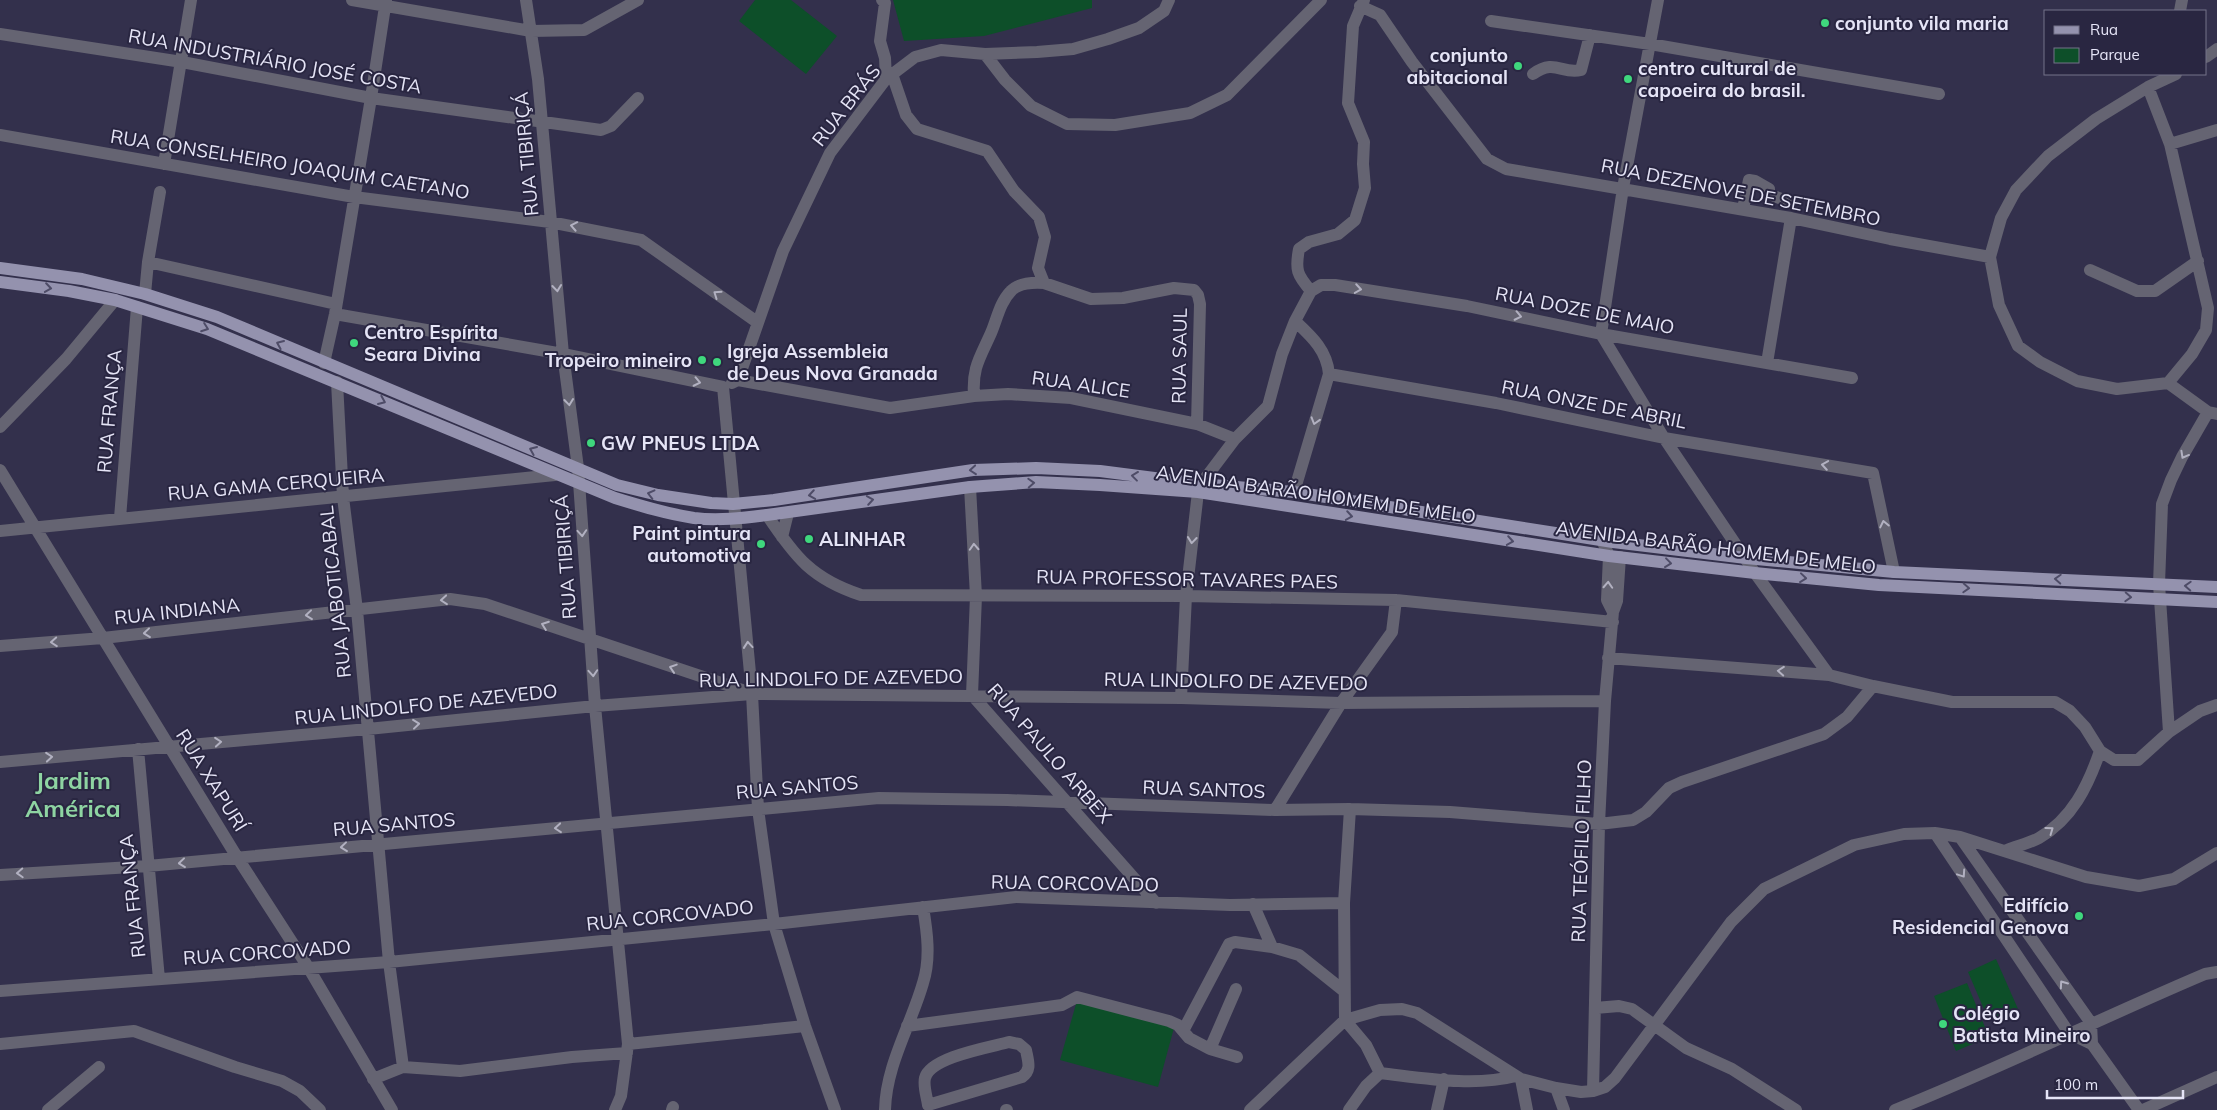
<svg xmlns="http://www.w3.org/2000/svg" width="2217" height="1110" viewBox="0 0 2217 1110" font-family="Mulish,sans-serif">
  <rect width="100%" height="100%" fill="#33304c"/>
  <path fill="#0d4f29" d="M 755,0 L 791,0 L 837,36 L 806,74 L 739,21 Z
    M 893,0 L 1092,0 L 1092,8 L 984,36 L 904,41 Z
    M 1996,959 L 2018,1009 L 1989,1021 L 1968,972 Z
    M 1967,983 L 1989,1037 L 1956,1051 L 1934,996 Z
    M 1078,997 L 1175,1024 L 1158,1087 L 1060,1060 Z"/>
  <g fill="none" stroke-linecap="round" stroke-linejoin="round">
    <path stroke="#656472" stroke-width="12" d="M 352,0 L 531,31 L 584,30 L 638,0
      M 526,0 L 538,79 L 563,354 L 578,468 L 595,706 L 628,1044 L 621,1096 L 615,1110
      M 882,0 L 885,3 L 880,41 L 885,58 L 886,79
      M 1360,6 L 1380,15 L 1412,62 L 1487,159 L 1506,169 L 1791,218 L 1890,239 L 1990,257
      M 2180,11 L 2182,0
      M 1491,21 L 1650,44 L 1939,94
      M 0,34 L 182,62 L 371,98 L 601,130 L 611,126 L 638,98
      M 985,54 L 1005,80 L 1031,106 L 1067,124 L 1115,125 L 1190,113 L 1227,95 L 1321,0
      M 2206,57 L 2217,49
      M 892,74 L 906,115 L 917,129 L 987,151 L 1014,191 L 1039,217 L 1045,237 L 1038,268 L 1044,283 L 1091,299 L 1123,298 L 1174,288 L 1194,290 L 1198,295 L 1200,304 L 1197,424
      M 1533,74 C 1555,58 1562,75 1581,70 L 1590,35
      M 2176,74 L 2148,87 L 2096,119 L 2048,156 L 2016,190 L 2001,218 L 1990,257 L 1999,305 L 2018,346 L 2040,362 L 2077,381 L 2117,389 L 2168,383 L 2208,412 L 2217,414
      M 2148,87 L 2170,144 L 2208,308 L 2206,330 L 2192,354 L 2168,383
      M 0,135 L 354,197 L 550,222 L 641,240 L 757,322
      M 2170,144 L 2217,130
      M 164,164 L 191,0
      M 1743,209 L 1749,180 L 1755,181 L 1769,189 L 1769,194 L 1789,202
      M 148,262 L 336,304
      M 2090,270 L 2137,291 L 2155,291 L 2198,261
      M 1311,291 L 1321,285 L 1335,285 L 1467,306 L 1601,334 L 1852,378
      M 1311,291 C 1297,275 1295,270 1299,249 L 1309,242 L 1338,234 L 1355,220 L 1365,188 L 1363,164 L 1364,142 L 1348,103 L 1353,26 L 1364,0
      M 145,294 L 148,262 L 160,192
      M 335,314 L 563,354 L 723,387
      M 1601,334 L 1664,438 L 1755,573 L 1829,675
      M 1601,334 L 1623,188 L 1658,0
      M 324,363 L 335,314 L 371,98 L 386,0
      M 1767,363 L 1791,218
      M 1329,374 L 1496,403 L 1664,438 L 1873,473 L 1894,572
      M 738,380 L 783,251 L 830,153 L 886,79 L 915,57 L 941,50 L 985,54 L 1037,52 L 1073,49 L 1108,39 L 1139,28 L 1164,11 L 1169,0
      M 337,382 L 343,497 L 357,610 L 389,962 L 403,1067
      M 732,383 L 738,380 L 890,408 L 974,396 L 1008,394 L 1071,398 L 1197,424 L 1235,439
      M 723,387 L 752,694 L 758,809 L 774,924 L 805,1026 L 835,1110
      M 974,396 C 972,367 980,358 991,333 C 997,319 1000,302 1011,291 C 1018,283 1034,282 1044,283
      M 0,427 L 66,359 L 115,300
      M 0,470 L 237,857 L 308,967 L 392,1110
      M 1201,484 L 1235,439 L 1268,406 L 1282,354 L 1295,321 L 1311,291
      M 970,487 L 976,596 L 972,695 L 1156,903
      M 1294,492 L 1329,374 C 1327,350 1311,336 1295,321
      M 767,515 C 795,557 812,579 861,595 L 1186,596 L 1396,600 L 1613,622
      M 120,518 L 137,307
      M 0,531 L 555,475
      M 782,537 L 788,513
      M 1602,540 L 1609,556 L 1607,600 L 1613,612
      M 0,646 L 103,638 L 450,599 L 485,604 L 745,691
      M 1608,658 L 1829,675 L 1873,686 L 1952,702 L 2055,702 L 2070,711 L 2085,727 L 2100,751 L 2114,760 L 2138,760 L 2169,732 L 2200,711 L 2217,705
      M 1181,698 L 1186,596 L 1198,492
      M 2169,732 L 2159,584 L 2162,504 L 2171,480 L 2182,457 L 2208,412
      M 138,749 L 159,979
      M 0,762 L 368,729 L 595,706 L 752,694 L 1181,698 L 1341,703 L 1605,701
      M 1350,809 L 1344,903 L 1345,1020 L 1366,1045 L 1380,1073
      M 1275,810 L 1341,703 L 1392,632 L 1396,600
      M 1935,833 L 2069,1033 L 2092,1044 L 2139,1110
      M 1960,837 L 2091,1023 L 2092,1044
      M 2007,850 C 2017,846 2030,843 2039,838 C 2072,819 2088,786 2100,751
      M 0,875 L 148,866 L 879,798 L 1007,800 L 1275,810 L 1350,809 L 1450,812 L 1599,824 L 1633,820 L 1646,812 L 1669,788 L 1682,782 L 1824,734 L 1847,717 L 1873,686
      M 1253,904 L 1272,947 L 1299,955 L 1344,991
      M 0,991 L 389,962 L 774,924 L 1016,897 L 1230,905 L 1344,903
      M 1595,1008 L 1619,1006 L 1632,1009 L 1686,1048 L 1732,1069 L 1796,1110
      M 907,1026 L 1062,1005 L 1077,997 L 1169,1021 L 1178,1025 L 1189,1038 L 1210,1049 L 1236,989
      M 1183,1031 L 1229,944 L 1235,942 L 1272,947
      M 1009,1042 L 1019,1044 L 1026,1050 C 1028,1061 1032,1070 1022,1077 L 928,1105 C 927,1097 923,1086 925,1078 C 930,1057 991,1047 1009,1042 Z
      M 0,1044 L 134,1031 L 235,1067 L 282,1081 L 300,1091 L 320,1110
      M 628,1044 L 805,1026
      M 1210,1049 L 1237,1057
      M 373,1079 L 403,1067 L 460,1071 L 572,1057 L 627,1053
      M 1521,1079 L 1527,1110
      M 1556,1088 L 1564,1110
      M 1593,1091 L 1599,824 L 1605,701 L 1613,612 L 1617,601 L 1620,557
      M 48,1110 L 99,1067
      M 672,1110 L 673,1107
      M 885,1110 C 886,1065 911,1025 923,983 C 931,958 927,931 923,907
      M 1006,1110 L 1007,1110
      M 1250,1110 L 1345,1020 L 1380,1010 L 1402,1009 L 1417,1013 L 1521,1079 L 1556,1088 L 1581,1092 L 1593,1091 L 1605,1087 L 1615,1078 L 1731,922 L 1764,889 L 1854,845 L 1904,834 L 1935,833 L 1960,837 L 2086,877 L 2139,886 L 2174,879 L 2217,853
      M 1349,1110 L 1366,1086 L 1380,1073 C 1424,1078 1473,1087 1516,1076
      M 1437,1110 L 1444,1079
      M 1895,1110 C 2000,1068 2101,1018 2205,974 L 2217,972
      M 2143,1110 L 2217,1077"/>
    <path stroke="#9492ae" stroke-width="12" d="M 0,268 L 82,279 L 145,294 L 217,317 L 617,485 L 658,495 L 711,503 L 733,504 L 774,500 L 973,470 L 1036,468 L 1100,471 L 1201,484 L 1294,492 L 1613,542 L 1746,558 L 1894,572 L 2217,587
      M 0,282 L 69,291 L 115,300 L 207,329 L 615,498 C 641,506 667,514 694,518 C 718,521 743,518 767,515 L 970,487 L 1036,482 L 1100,485 L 1198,492 L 1609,556 L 1755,573 L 1879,585 L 2217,602"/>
  </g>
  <defs><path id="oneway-chevron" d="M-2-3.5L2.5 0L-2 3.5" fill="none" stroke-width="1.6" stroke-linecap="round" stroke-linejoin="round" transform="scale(1.25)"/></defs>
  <g stroke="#b2b1c1">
    <use href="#oneway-chevron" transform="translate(574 226) rotate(-169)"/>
    <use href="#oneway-chevron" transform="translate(557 288) rotate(84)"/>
    <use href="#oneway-chevron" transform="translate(1358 289) rotate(9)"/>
    <use href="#oneway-chevron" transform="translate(717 294) rotate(-145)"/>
    <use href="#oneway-chevron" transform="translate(1518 316) rotate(12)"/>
    <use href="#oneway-chevron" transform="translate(697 382) rotate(12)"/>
    <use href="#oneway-chevron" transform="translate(569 402) rotate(83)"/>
    <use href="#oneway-chevron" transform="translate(1315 421) rotate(107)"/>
    <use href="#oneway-chevron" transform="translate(2184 455) rotate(119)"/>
    <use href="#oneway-chevron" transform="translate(1825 465) rotate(-171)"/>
    <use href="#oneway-chevron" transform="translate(1884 524) rotate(-102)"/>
    <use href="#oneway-chevron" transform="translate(582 533) rotate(86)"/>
    <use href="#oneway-chevron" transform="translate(1192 540) rotate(96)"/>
    <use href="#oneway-chevron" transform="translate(974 547) rotate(-93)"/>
    <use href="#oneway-chevron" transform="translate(1608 585) rotate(-87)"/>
    <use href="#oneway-chevron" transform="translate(444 600) rotate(175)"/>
    <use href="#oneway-chevron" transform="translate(309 615) rotate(174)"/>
    <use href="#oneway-chevron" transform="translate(545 625) rotate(-160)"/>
    <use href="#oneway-chevron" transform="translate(147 633) rotate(174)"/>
    <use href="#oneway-chevron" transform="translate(54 642) rotate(176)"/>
    <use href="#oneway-chevron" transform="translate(748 645) rotate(-95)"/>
    <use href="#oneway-chevron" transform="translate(673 668) rotate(-162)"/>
    <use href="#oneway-chevron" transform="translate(1781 671) rotate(-176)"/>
    <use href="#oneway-chevron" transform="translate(593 673) rotate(86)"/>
    <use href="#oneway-chevron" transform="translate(416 724) rotate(-6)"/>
    <use href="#oneway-chevron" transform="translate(218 742) rotate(-5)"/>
    <use href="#oneway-chevron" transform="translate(49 757) rotate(-5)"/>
    <use href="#oneway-chevron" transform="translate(558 828) rotate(175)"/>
    <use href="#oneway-chevron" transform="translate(2050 830) rotate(-36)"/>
    <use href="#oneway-chevron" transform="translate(344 847) rotate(174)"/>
    <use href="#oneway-chevron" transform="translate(182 863) rotate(174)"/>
    <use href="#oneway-chevron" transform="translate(20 873) rotate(177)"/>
    <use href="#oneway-chevron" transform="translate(1962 874) rotate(56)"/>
    <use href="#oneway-chevron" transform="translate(2063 984) rotate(-125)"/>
  </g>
  <g stroke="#4e4c67">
    <use href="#oneway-chevron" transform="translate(48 288) rotate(8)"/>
    <use href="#oneway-chevron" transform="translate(205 328) rotate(20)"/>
    <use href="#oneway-chevron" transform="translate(280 344) rotate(-157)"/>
    <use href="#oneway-chevron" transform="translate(382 401) rotate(23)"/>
    <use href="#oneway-chevron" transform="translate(533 450) rotate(-157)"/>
    <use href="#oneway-chevron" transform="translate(973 470) rotate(175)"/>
    <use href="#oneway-chevron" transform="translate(1135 476) rotate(-173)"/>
    <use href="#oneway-chevron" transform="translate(1031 483) rotate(-3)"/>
    <use href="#oneway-chevron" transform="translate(651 494) rotate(-166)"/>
    <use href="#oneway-chevron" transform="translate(812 495) rotate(171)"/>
    <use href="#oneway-chevron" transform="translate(870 500) rotate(-9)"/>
    <use href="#oneway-chevron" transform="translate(1349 516) rotate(9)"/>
    <use href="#oneway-chevron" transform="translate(1510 541) rotate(9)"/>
    <use href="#oneway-chevron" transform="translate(1668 563) rotate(7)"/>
    <use href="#oneway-chevron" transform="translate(1803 578) rotate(6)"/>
    <use href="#oneway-chevron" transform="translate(2058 579) rotate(-177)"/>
    <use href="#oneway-chevron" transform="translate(2188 586) rotate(-177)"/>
    <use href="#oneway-chevron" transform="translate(1966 588) rotate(3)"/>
    <use href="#oneway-chevron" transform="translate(2128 597) rotate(3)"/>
  </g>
  <g fill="#3fd77d" stroke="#292641" stroke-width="2">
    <circle cx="1825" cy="23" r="5"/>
    <circle cx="1518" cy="66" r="5"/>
    <circle cx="1628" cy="79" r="5"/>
    <circle cx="354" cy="343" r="5"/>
    <circle cx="702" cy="360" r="5"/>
    <circle cx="717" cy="362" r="5"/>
    <circle cx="591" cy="443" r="5"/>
    <circle cx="809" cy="539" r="5"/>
    <circle cx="761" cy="544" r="5"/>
    <circle cx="2079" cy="916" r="5"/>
    <circle cx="1943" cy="1024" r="5"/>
  </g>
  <g text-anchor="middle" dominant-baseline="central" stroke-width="4" stroke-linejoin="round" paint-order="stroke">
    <g font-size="19" font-weight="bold" fill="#e5e4f6" stroke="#292641" text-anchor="start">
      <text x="1835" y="23">conjunto vila maria</text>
      <text x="1508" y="55" text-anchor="end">conjunto<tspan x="1508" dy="22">abitacional</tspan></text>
      <text x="1638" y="68">centro cultural de<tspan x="1638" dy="22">capoeira do brasil.</tspan></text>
      <text x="364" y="332">Centro Espírita<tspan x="364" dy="22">Seara Divina</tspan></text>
      <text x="727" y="351">Igreja Assembleia<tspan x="727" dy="22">de Deus Nova Granada</tspan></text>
      <text x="692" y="360" text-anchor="end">Tropeiro mineiro</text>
      <text x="601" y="443">GW PNEUS LTDA</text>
      <text x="751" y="533" text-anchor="end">Paint pintura<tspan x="751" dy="22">automotiva</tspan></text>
      <text x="819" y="539">ALINHAR</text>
      <text x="2069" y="905" text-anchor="end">Edifício<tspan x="2069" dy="22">Residencial Genova</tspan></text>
      <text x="1953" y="1013">Colégio<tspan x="1953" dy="22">Batista Mineiro</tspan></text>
    </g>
    <g font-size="19" fill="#e5e4f6" stroke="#292641">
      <text transform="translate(275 61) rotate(10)">RUA INDUSTRIÁRIO JOSÉ COSTA</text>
      <text transform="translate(846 105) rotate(-52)">RUA BRÁS</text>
      <text transform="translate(526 154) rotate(-95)">RUA TIBIRIÇÁ</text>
      <text transform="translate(290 164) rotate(9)">RUA CONSELHEIRO JOAQUIM CAETANO</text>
      <text transform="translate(1741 192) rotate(11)">RUA DEZENOVE DE SETEMBRO</text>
      <text transform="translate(1585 310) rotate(11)">RUA DOZE DE MAIO</text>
      <text transform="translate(1179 356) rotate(-89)">RUA SAUL</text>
      <text transform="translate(1081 384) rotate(8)">RUA ALICE</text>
      <text transform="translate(1594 404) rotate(11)">RUA ONZE DE ABRIL</text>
      <text transform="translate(109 411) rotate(-85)">RUA FRANÇA</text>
      <text transform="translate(276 484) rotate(-5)">RUA GAMA CERQUEIRA</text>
      <text transform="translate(1316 494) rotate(8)">AVENIDA BARÃO HOMEM DE MELO</text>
      <text transform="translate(1716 547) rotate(7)">AVENIDA BARÃO HOMEM DE MELO</text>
      <text transform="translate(565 557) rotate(-94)">RUA TIBIRIÇÁ</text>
      <text transform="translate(1187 579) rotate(1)">RUA PROFESSOR TAVARES PAES</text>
      <text transform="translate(335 592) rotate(-96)">RUA JABOTICABAL</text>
      <text transform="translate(177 611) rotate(-6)">RUA INDIANA</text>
      <text transform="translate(831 678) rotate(-1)">RUA LINDOLFO DE AZEVEDO</text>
      <text transform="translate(1236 681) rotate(1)">RUA LINDOLFO DE AZEVEDO</text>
      <text transform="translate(426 704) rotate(-6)">RUA LINDOLFO DE AZEVEDO</text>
      <text transform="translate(1050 753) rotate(49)">RUA PAULO ARBEX</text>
      <text transform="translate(212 780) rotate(58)">RUA XAPURÍ</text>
      <text transform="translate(797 787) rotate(-5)">RUA SANTOS</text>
      <text transform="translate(1204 789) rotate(2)">RUA SANTOS</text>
      <text transform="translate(394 824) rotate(-5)">RUA SANTOS</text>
      <text transform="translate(1581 851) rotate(-88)">RUA TEÓFILO FILHO</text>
      <text transform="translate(1075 883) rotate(1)">RUA CORCOVADO</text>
      <text transform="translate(132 896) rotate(-96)">RUA FRANÇA</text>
      <text transform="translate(670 915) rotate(-6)">RUA CORCOVADO</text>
      <text transform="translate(267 952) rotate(-4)">RUA CORCOVADO</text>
    </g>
    <g font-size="24" font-weight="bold" fill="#8ed4a2" stroke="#292641">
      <text x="73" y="780">Jardim<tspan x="73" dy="28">América</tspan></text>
    </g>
  </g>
  <rect x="2044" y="10" width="162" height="65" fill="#292641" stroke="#747289"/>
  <rect x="2054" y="26" width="25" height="8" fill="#9492ae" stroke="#747289"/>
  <text x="2090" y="35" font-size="15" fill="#e5e4f6">Rua</text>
  <rect x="2054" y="48" width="25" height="15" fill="#0d4f29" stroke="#747289"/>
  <text x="2090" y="60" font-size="15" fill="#e5e4f6">Parque</text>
  <path d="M2047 1090v8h136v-8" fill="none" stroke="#e5e4f6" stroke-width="2.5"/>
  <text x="2054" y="1090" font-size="15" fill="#e5e4f6" stroke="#292641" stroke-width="4" paint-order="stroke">100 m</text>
</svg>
